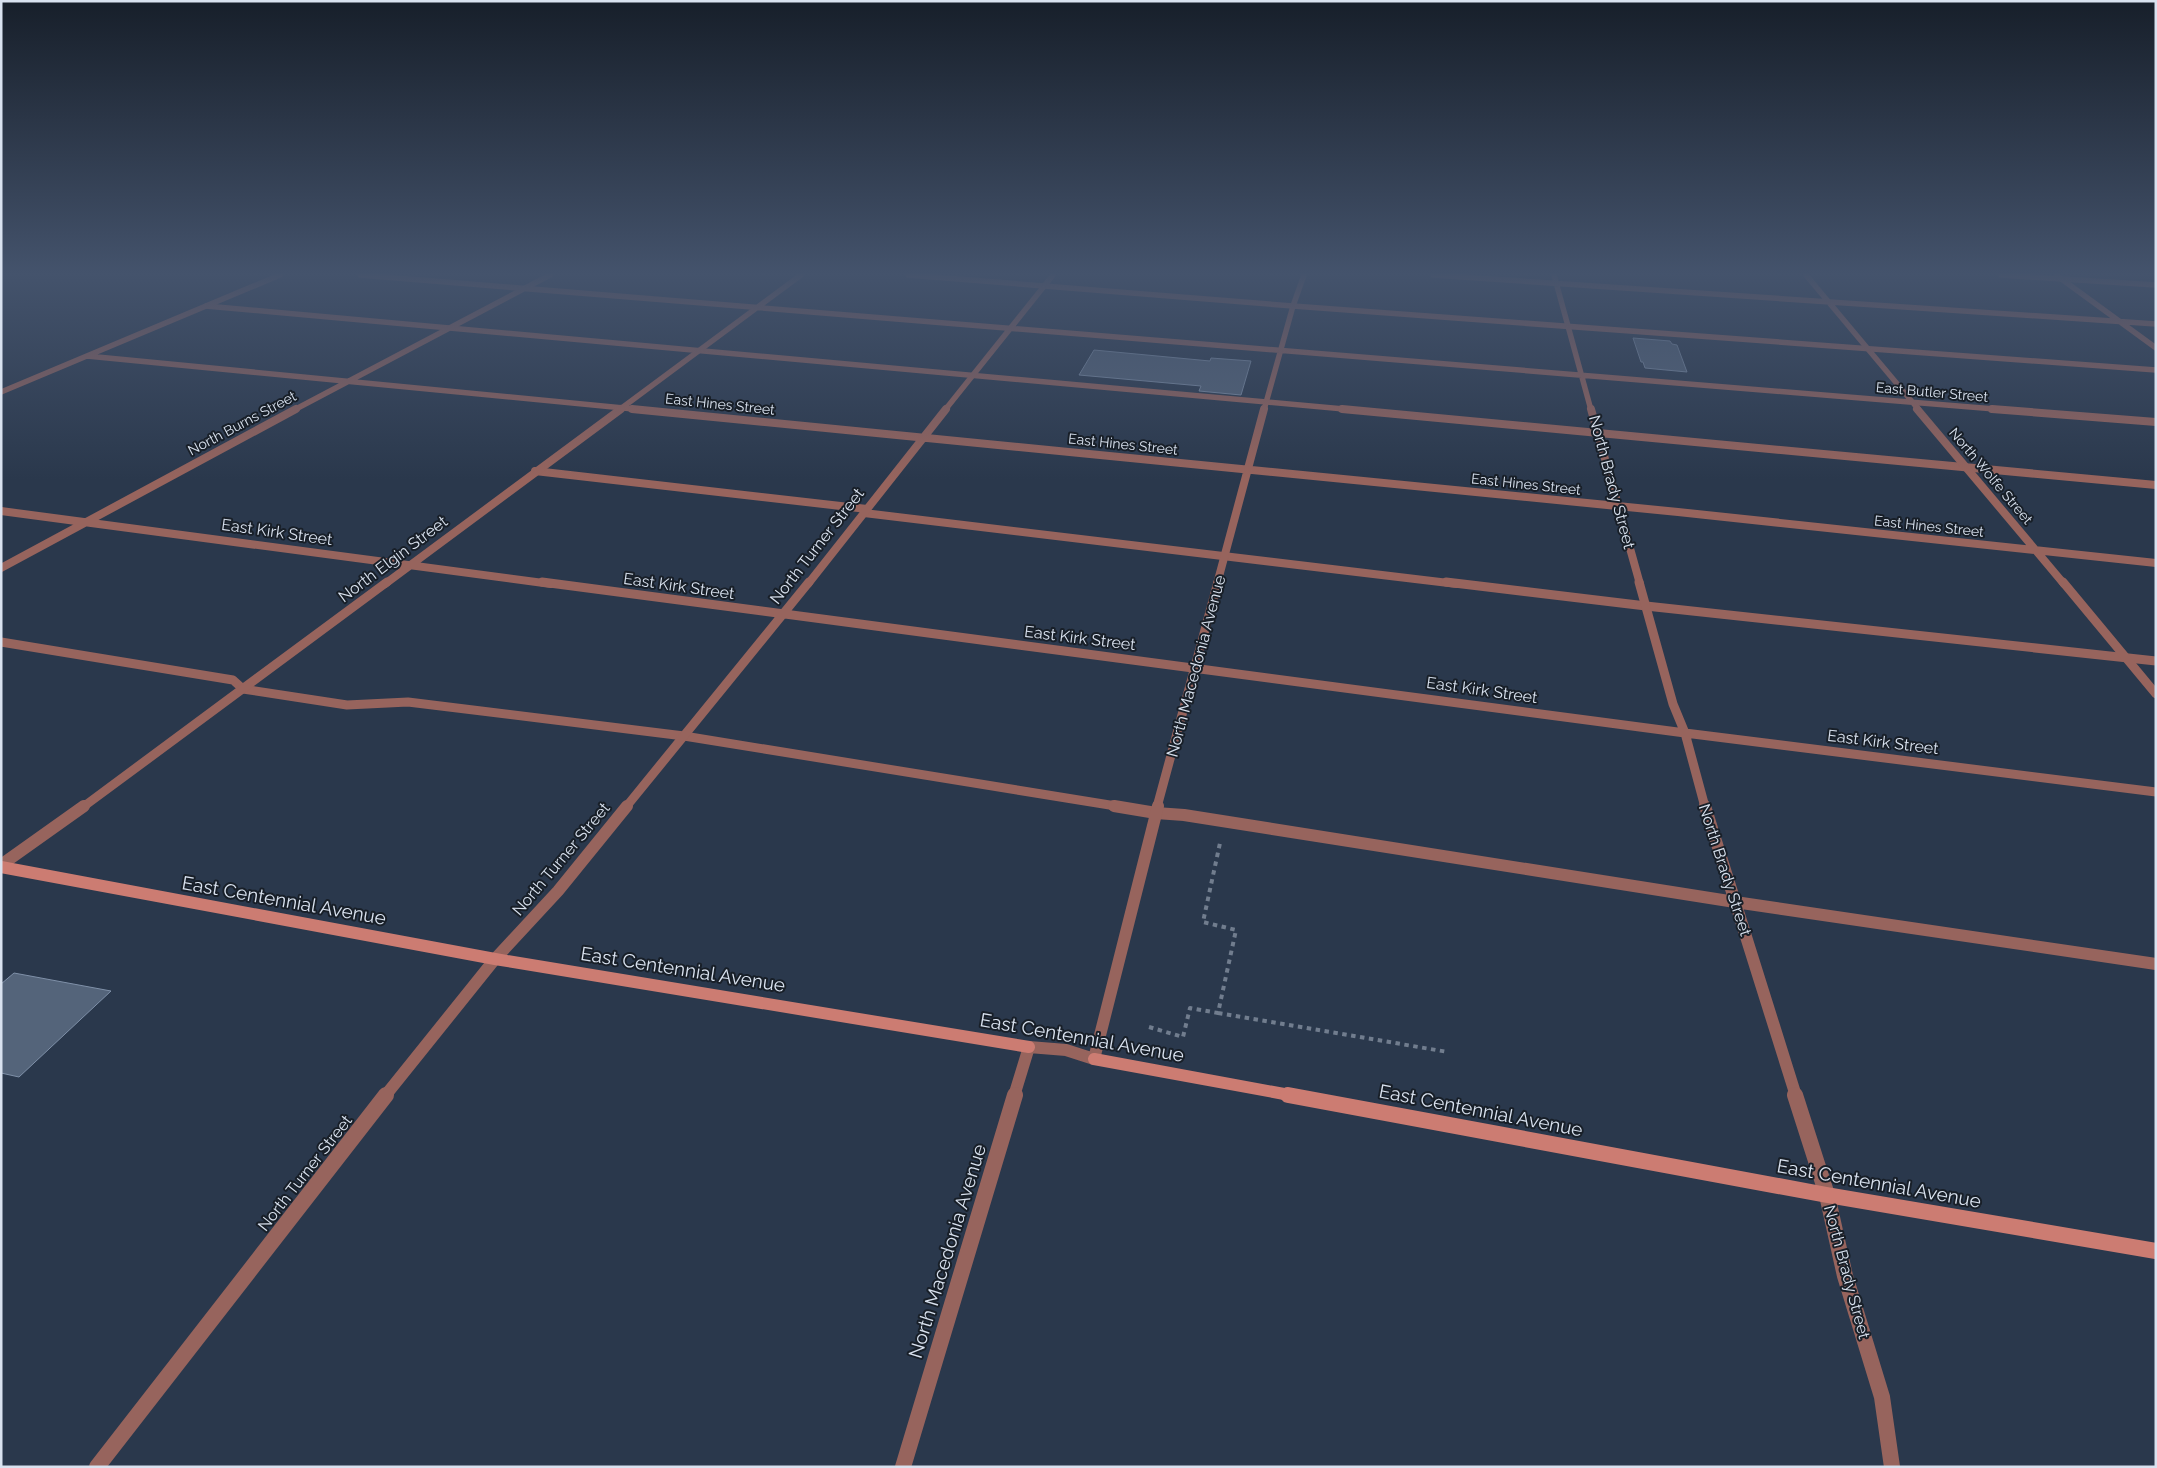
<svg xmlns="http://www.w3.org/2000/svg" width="2157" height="1468" viewBox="0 0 2157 1468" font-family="Raleway,sans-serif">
  <rect width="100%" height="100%" fill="#2a384c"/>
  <path fill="#54647a" stroke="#7f90a8" d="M 1633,338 L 1670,341 L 1672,344 L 1677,345 L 1687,372 L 1645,368 L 1643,362 L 1641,362 Z
    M 1094,350 L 1210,361 L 1211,358 L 1251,361 L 1241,395 L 1199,391 L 1201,386 L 1079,375 Z
    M 14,973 L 111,991 L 19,1077 L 1,1073 L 1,984 Z"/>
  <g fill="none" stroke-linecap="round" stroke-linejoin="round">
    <path stroke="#717d8e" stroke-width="4" stroke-dasharray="4.5 4.5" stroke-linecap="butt" d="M 1218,1013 L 1448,1052
      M 1149,1027 L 1183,1037 L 1190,1008 L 1218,1013 L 1236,930 L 1203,922 L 1220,843"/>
    <path stroke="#97645d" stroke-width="5.5" d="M 908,275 L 1293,306 L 2156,370
      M 2001,275 L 2156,285
      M 206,306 L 1355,410"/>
    <path stroke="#97645d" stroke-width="8" d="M 1342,409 L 2156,485
      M 535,471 L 867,509
      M 864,513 L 1457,584"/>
    <path stroke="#97645d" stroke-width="9" d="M 1446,582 L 1646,606 L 2156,661
      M 1,642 L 233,680 L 243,689 L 347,705 L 408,702 L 684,736 L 1122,807"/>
    <path stroke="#97645d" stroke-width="12" d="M 1114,806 L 1156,813 L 1184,815 L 1735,902 L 2156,964"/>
    <path stroke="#97645d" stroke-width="5.5" d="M 360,275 L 2007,410
      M 1433,275 L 2156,324
      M 1554,275 L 1591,410
      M 1806,275 L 1919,410
      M 2056,275 L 2156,348
      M 87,356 L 644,410
      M 1,392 L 280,275
      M 294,410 L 550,275
      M 619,410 L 801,275
      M 945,410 L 1053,275
      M 1264,410 L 1293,306 L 1304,275"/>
    <path stroke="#97645d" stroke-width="8" d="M 632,409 L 1678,512 L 2156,563
      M 1591,409 L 1640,584
      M 1917,409 L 2064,584
      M 1992,409 L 2156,422
      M 1,511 L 551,584
      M 1,568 L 296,409
      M 385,584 L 621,409
      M 808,584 L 946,409
      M 1217,584 L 1264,409"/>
    <path stroke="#97645d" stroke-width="9" d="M 542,582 L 1685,733 L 2156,792
      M 1639,582 L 1673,704 L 1685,733 L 1705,807
      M 2063,582 L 2156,694
      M 83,807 L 387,582
      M 626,807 L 809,582
      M 1157,807 L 1218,582"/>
    <path stroke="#97645d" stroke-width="12" d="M 1705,806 L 1796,1096
      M 1,865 L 84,806
      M 385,1096 L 495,959 L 558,891 L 627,806
      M 1014,1096 L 1029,1047 L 1066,1050 L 1094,1059 L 1158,806"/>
    <path stroke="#97645d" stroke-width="16" d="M 1795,1095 L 1827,1195 L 1845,1276 L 1882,1397 L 1892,1467
      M 97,1467 L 386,1095
      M 903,1467 L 1015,1095"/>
    <path stroke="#cc7c72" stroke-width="12" d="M 1,867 L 495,959 L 1029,1047
      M 1094,1059 L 1295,1096"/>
    <path stroke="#cc7c72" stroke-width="16" d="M 1288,1095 L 1827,1195 L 2156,1251"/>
  </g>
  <linearGradient id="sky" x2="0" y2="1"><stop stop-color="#171f2a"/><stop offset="0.57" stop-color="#44536c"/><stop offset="1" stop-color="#44536c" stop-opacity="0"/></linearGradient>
  <rect width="2157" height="480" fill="url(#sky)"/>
  <g text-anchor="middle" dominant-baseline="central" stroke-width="4" stroke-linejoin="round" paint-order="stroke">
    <g font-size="14" fill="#d9e2ef" stroke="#181f28">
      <text transform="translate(1932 392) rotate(5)">East Butler Street</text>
      <text transform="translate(720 404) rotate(6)">East Hines Street</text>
      <text transform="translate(242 423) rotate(-28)">North Burns Street</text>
      <text transform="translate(1123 444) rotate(6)">East Hines Street</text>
      <text transform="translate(1991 476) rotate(50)">North Wolfe Street</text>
      <text transform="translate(1526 484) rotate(6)">East Hines Street</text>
      <text transform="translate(1929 526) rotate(6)">East Hines Street</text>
    </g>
    <g font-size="16" fill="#d9e2ef" stroke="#181f28">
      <text transform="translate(1612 482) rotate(75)">North Brady Street</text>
      <text transform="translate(277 532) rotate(8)">East Kirk Street</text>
      <text transform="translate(817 546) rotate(-52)">North Turner Street</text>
      <text transform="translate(393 559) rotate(-37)">North Elgin Street</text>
      <text transform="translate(679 586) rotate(8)">East Kirk Street</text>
      <text transform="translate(1080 638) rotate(7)">East Kirk Street</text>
      <text transform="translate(1196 666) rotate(-75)">North Macedonia Avenue</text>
      <text transform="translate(1482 690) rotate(8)">East Kirk Street</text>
      <text transform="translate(1883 742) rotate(7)">East Kirk Street</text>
      <text transform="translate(561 859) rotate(-50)">North Turner Street</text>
      <text transform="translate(1725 870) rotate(72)">North Brady Street</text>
      <text transform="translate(305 1173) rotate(-52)">North Turner Street</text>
      <text transform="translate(1847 1272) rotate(75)">North Brady Street</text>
    </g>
    <g font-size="19" fill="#d9e2ef" stroke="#181f28">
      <text transform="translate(284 900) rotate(10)">East Centennial Avenue</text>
      <text transform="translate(683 969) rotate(9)">East Centennial Avenue</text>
      <text transform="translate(1082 1037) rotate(10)">East Centennial Avenue</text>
      <text transform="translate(1481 1110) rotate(11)">East Centennial Avenue</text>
      <text transform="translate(1879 1183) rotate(10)">East Centennial Avenue</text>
      <text transform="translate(947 1251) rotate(-73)">North Macedonia Avenue</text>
    </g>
  </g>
  <rect width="2157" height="1468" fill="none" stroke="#d9e2ef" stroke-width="5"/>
</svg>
